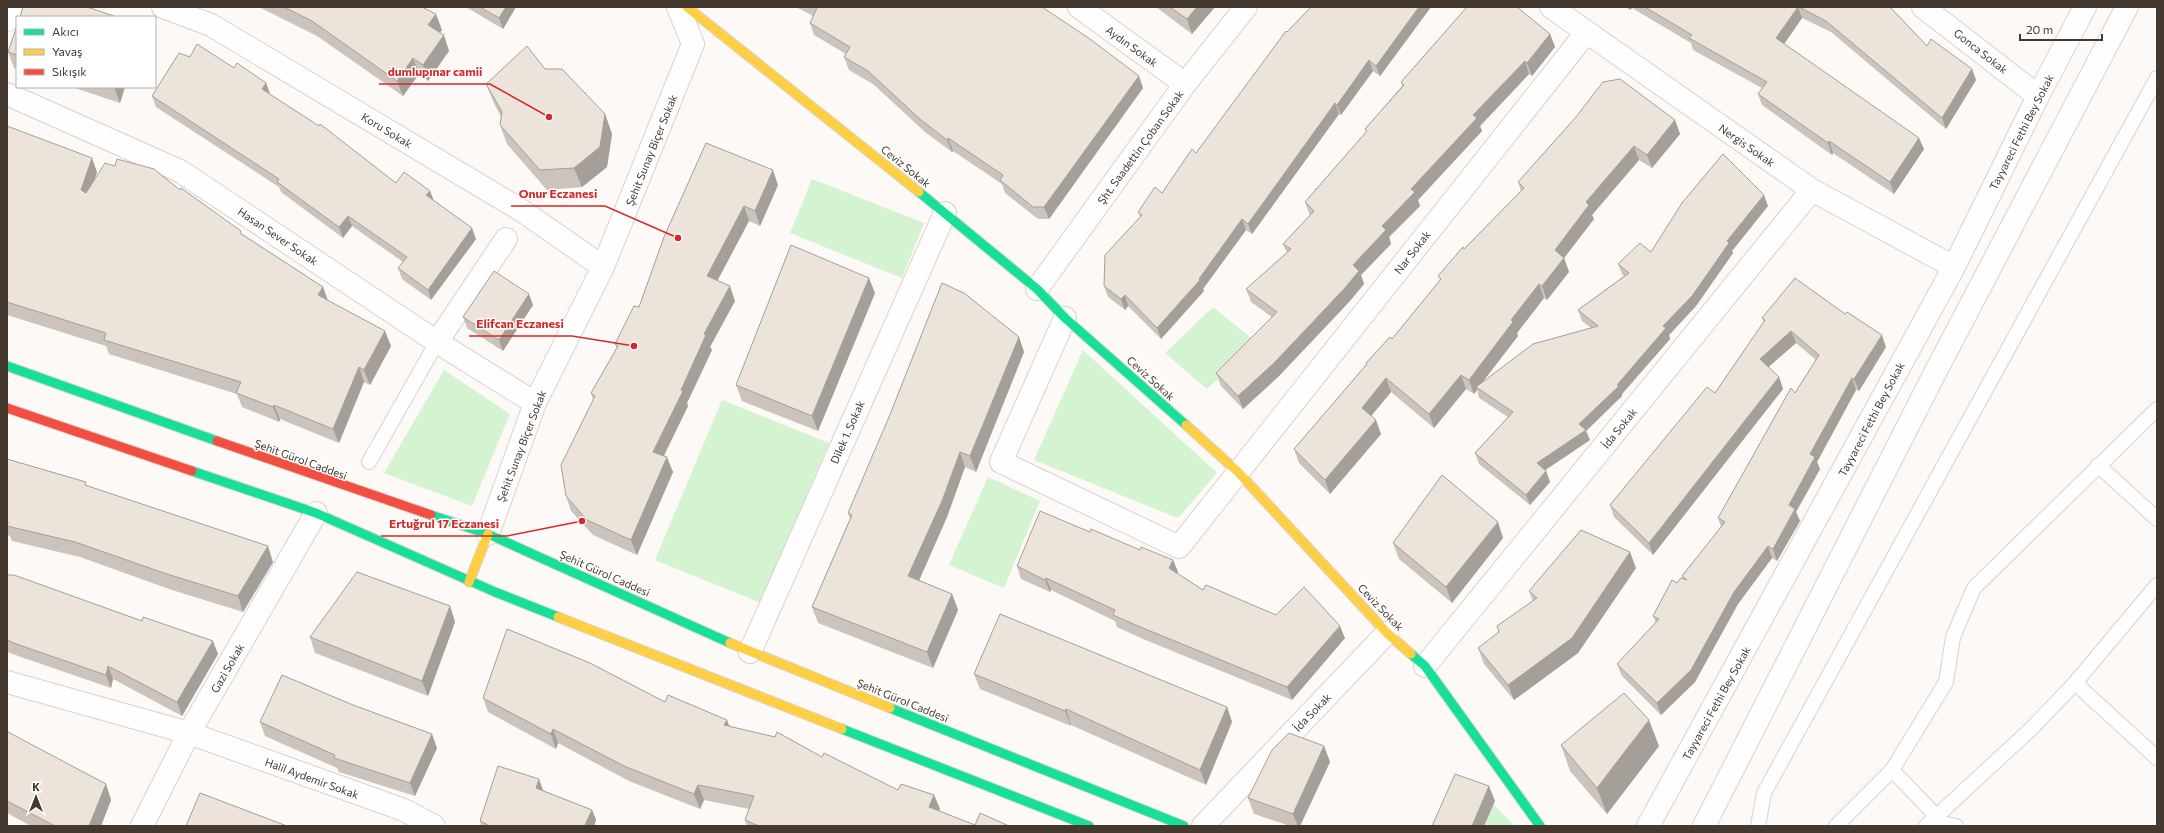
<svg xmlns="http://www.w3.org/2000/svg" width="2164" height="833" viewBox="0 0 2164 833" font-family="Commissioner,sans-serif">
  <rect width="100%" height="100%" fill="#fcf9f6"/>
  <path fill="#d3f3d1" d="M 812,179 L 924,223 L 902,278 L 790,233 Z
    M 1213,307 L 1256,342 L 1207,389 L 1165,353 Z
    M 1083,350 L 1217,473 L 1178,518 L 1034,460 Z
    M 444,370 L 510,414 L 472,506 L 384,473 Z
    M 722,400 L 829,443 L 761,603 L 655,560 Z
    M 988,477 L 1040,501 L 1004,588 L 949,565 Z
    M 1493,804 L 1515,826 L 1483,826 Z"/>
  <g fill="none" stroke-linecap="round" stroke-linejoin="round">
    <g stroke="#d9d2cc" stroke-width="16">
      <path id="lane" d="M 369,462 L 437,342
        M 2098,465 L 2157,519
        M 2075,683 L 2157,758
        M 1892,770 L 1944,824 L 1956,826
        M 1758,826 L 1764,793 L 2157,78
        M 1836,826 L 1892,770 L 1946,682 L 1953,637 L 1974,588 L 2157,409
        M 1926,826 L 2031,729 L 2075,683 L 2157,585"/>
    </g>
    <g stroke="#d9d2cc" stroke-width="24">
      <path id="street" d="M 163,7 L 211,25 L 521,210 L 603,267
        M 1079,7 L 1185,84
        M 1551,7 L 1812,190 L 1954,267
        M 1923,7 L 2038,96
        M 7,20 L 11,7
        M 7,94 L 180,171 L 437,342 L 535,403
        M 1037,289 L 1185,84 L 1246,7
        M 1065,318 L 1001,462 L 1179,547 L 1586,33
        M 437,342 L 506,239
        M 488,534 L 535,403 L 603,267 L 693,44 L 678,7
        M 750,652 L 945,213
        M 1425,666 L 1812,190
        M 7,682 L 189,733 L 404,810 L 434,826
        M 142,826 L 189,733 L 316,513
        M 1203,826 L 1387,633
        M 1648,826 L 1954,267 L 2038,96 L 2085,7
        M 1704,826 L 1937,369 L 2127,7"/>
    </g>
    <g stroke="#d9d2cc" stroke-width="11">
      <path id="fast" d="M 919,192 L 1037,289 L 1065,318 L 1186,425
        M 7,366 L 217,441
        M 192,471 L 316,513 L 495,592 L 558,617
        M 431,515 L 488,534 L 730,643
        M 1411,654 L 1425,666 L 1540,826
        M 890,708 L 1184,826
        M 842,729 L 1089,826"/>
    </g>
    <g stroke="#d9d2cc" stroke-width="11">
      <path id="slow" d="M 687,7 L 919,192
        M 1186,425 L 1238,472 L 1387,633 L 1411,654
        M 469,582 L 488,534
        M 558,617 L 842,729
        M 730,643 L 890,708"/>
    </g>
    <g stroke="#d9d2cc" stroke-width="11">
      <path id="jam" d="M 7,408 L 192,471
        M 217,441 L 431,515"/>
    </g>
    <use href="#lane" stroke="#fffefe" stroke-width="14"/>
    <use href="#street" stroke="#fffefe" stroke-width="22"/>
    <use href="#fast" stroke="#16e098" stroke-width="9"/>
    <use href="#slow" stroke="#ffcf43" stroke-width="9"/>
    <use href="#jam" stroke="#f24e42" stroke-width="9"/>
  </g>
  <path fill="#cbc3bc" d="M 259,7 L 422,7 L 442,30 L 440,33 L 449,51 L 428,81 L 419,74 L 403,96 L 317,36 Z
    M 466,7 L 516,7 L 503,29 Z
    M 796,7 L 1042,7 L 1143,88 L 1049,219 L 1038,219 L 1005,193 L 1002,184 L 953,151 L 952,152 L 925,132 L 873,84 L 849,70 L 844,57 L 846,54 L 814,35 L 810,23 L 813,16 Z
    M 1156,7 L 1215,7 L 1192,34 Z
    M 1431,7 L 1380,76 L 1373,71 L 1341,115 L 1339,114 L 1252,234 L 1246,230 L 1203,289 L 1204,291 L 1161,339 L 1128,306 L 1125,310 L 1108,297 L 1104,286 L 1140,217 L 1138,212 L 1162,193 L 1196,153 L 1287,32 Z
    M 1625,7 L 1890,7 L 1927,46 L 1972,69 L 1976,80 L 1946,129 L 1831,32 L 1802,18 L 1784,44 L 1924,149 L 1894,194 L 1833,153 L 1832,155 L 1762,105 L 1758,94 L 1762,88 L 1693,50 L 1691,43 L 1632,8 L 1630,10 Z
    M 17,26 L 17,69 L 14,68 L 8,52 Z
    M 1550,34 L 1555,47 L 1532,76 L 1529,74 L 1480,126 L 1482,131 L 1418,200 L 1420,206 L 1389,237 L 1391,244 L 1361,275 L 1364,284 L 1349,302 L 1279,376 L 1243,409 L 1221,386 L 1216,373 L 1272,317 L 1251,302 L 1246,289 L 1287,253 L 1283,244 L 1310,216 L 1305,202 L 1366,132 L 1365,129 L 1402,86 L 1401,82 Z
    M 190,57 L 234,68 L 266,83 L 270,94 L 396,183 L 430,191 L 433,200 L 476,239 L 431,300 L 402,279 L 398,268 L 403,262 L 352,226 L 343,238 L 281,192 L 279,187 L 156,107 L 152,96 Z
    M 545,69 L 605,114 L 612,134 L 607,167 L 582,187 L 547,190 L 507,144 L 500,125 L 501,117 L 494,103 L 486,84 Z
    M 72,87 L 125,87 L 120,103 Z
    M 1675,120 L 1680,134 L 1652,168 L 1639,160 L 1592,215 L 1594,219 L 1564,258 L 1569,272 L 1547,300 L 1544,298 L 1517,333 L 1518,336 L 1483,381 L 1591,328 L 1582,321 L 1578,310 L 1624,276 L 1622,274 L 1618,264 L 1651,252 L 1768,206 L 1732,251 L 1733,253 L 1696,306 L 1669,335 L 1670,339 L 1622,394 L 1622,396 L 1586,431 L 1590,440 L 1545,470 L 1546,471 L 1550,482 L 1530,505 L 1479,464 L 1475,453 L 1508,417 L 1479,398 L 1477,390 L 1474,394 L 1466,389 L 1434,428 L 1391,392 L 1371,416 L 1381,434 L 1330,494 L 1299,463 L 1294,449 L 1366,365 L 1366,363 L 1392,339 L 1440,280 L 1438,276 L 1464,249 L 1521,191 L 1518,182 Z
    M 7,126 L 97,172 L 95,178 L 180,190 L 242,234 L 323,287 L 328,300 L 391,346 L 370,385 L 364,382 L 339,443 L 280,419 L 279,422 L 242,407 L 237,394 L 109,354 L 106,346 L 7,315 Z
    M 778,185 L 760,226 L 749,221 L 717,281 L 735,301 L 710,347 L 712,350 L 687,403 L 688,406 L 664,456 L 673,472 L 637,555 L 593,535 L 571,511 L 566,496 L 593,400 L 591,393 L 617,349 L 615,344 L 639,307 L 664,237 Z
    M 875,293 L 818,431 L 742,401 L 736,385 Z
    M 533,305 L 503,351 L 467,328 L 463,317 Z
    M 1762,318 L 1886,347 L 1859,391 L 1856,390 L 1817,462 L 1820,469 L 1796,512 L 1800,521 L 1777,561 L 1772,558 L 1738,604 L 1695,682 L 1661,715 L 1622,676 L 1617,664 L 1656,623 L 1653,616 L 1677,583 L 1683,579 L 1682,576 L 1721,527 L 1718,518 L 1816,360 L 1796,343 L 1768,367 L 1779,377 L 1783,389 L 1653,555 L 1614,517 L 1610,505 L 1715,393 L 1764,322 Z
    M 1019,337 L 1024,352 L 976,472 L 965,467 L 947,517 L 919,580 L 952,594 L 958,610 L 933,668 L 818,623 L 812,607 L 850,519 L 848,513 Z
    M 7,459 L 88,486 L 273,562 L 243,612 L 172,590 L 80,557 L 12,541 L 10,536 L 7,535 Z
    M 1090,532 L 1140,550 L 1173,560 L 1178,572 L 1177,573 L 1203,590 L 1276,615 L 1345,638 L 1292,700 L 1143,639 L 1117,627 L 1115,621 L 1051,590 L 1050,592 L 1021,579 L 1017,566 Z
    M 1503,538 L 1452,603 L 1399,559 L 1393,543 Z
    M 1636,568 L 1578,653 L 1514,700 L 1484,664 L 1478,648 L 1499,633 L 1497,626 L 1533,601 L 1529,591 Z
    M 7,575 L 218,654 L 182,716 L 113,679 L 111,688 L 24,658 L 7,652 Z
    M 450,606 L 455,622 L 428,696 L 315,653 L 310,637 Z
    M 974,674 L 1227,707 L 1232,722 L 1206,785 L 1071,725 L 1071,726 L 980,689 Z
    M 483,698 L 665,702 L 727,720 L 729,726 L 822,757 L 898,790 L 934,795 L 940,809 L 939,811 L 975,825 L 1009,826 L 747,826 L 745,820 L 749,809 L 704,800 L 700,809 L 629,781 L 558,743 L 556,749 L 488,712 Z
    M 260,722 L 437,748 L 415,796 L 339,772 L 337,768 L 265,736 Z
    M 7,734 L 106,784 L 111,800 L 101,826 L 31,826 L 7,813 Z
    M 1561,745 L 1659,746 L 1607,814 L 1570,771 Z
    M 1324,746 L 1330,762 L 1300,826 L 1290,826 L 1254,814 L 1248,798 Z
    M 543,790 L 543,791 L 592,810 L 596,820 L 594,826 L 481,826 L 480,821 Z"/>
  <path fill="#a59f99" d="M 506,7 L 516,7 L 503,29 L 499,18 Z
    M 1197,7 L 1215,7 L 1192,34 L 1187,19 Z
    M 1419,7 L 1431,7 L 1380,76 L 1376,66 Z
    M 1629,7 L 1632,7 L 1632,8 L 1630,10 Z
    M 1798,7 L 1802,18 L 1780,50 L 1776,38 Z
    M 436,14 L 442,30 L 434,40 L 428,25 Z
    M 1550,34 L 1555,47 L 1532,76 L 1527,63 Z
    M 444,35 L 449,51 L 428,81 L 423,65 Z
    M 413,58 L 419,74 L 403,96 L 397,81 Z
    M 1369,60 L 1373,71 L 1341,115 L 1337,105 Z
    M 1525,61 L 1529,74 L 1480,126 L 1482,131 L 1418,200 L 1420,206 L 1389,237 L 1391,244 L 1361,275 L 1364,284 L 1349,302 L 1279,376 L 1243,409 L 1238,396 L 1382,226 L 1411,189 L 1473,115 Z
    M 1972,69 L 1976,80 L 1946,129 L 1942,118 Z
    M 1139,76 L 1143,88 L 1049,219 L 1044,207 Z
    M 266,83 L 270,94 L 262,89 Z
    M 115,87 L 125,87 L 120,103 L 114,87 Z
    M 1335,103 L 1339,114 L 1252,234 L 1248,224 Z
    M 605,114 L 612,134 L 607,167 L 582,187 L 574,168 Z
    M 1675,120 L 1680,134 L 1652,168 L 1647,155 Z
    M 948,138 L 953,151 L 952,152 L 947,140 Z
    M 1919,138 L 1924,149 L 1894,194 L 1890,182 Z
    M 1829,141 L 1833,153 L 1832,155 L 1828,143 Z
    M 1634,146 L 1639,160 L 1592,215 L 1594,219 L 1564,258 L 1569,272 L 1547,300 L 1542,286 L 1555,250 L 1586,202 Z
    M 92,158 L 97,172 L 86,205 L 81,190 Z
    M 773,170 L 778,185 L 760,226 L 755,211 Z
    M 430,191 L 434,201 L 426,195 Z
    M 1764,195 L 1768,206 L 1732,251 L 1733,253 L 1696,306 L 1669,335 L 1670,339 L 1622,394 L 1622,396 L 1586,431 L 1590,440 L 1541,473 L 1537,463 L 1579,424 L 1617,385 L 1663,326 L 1727,241 Z
    M 744,206 L 749,221 L 712,291 L 707,276 Z
    M 348,216 L 352,226 L 343,238 L 339,227 Z
    M 1242,219 L 1246,230 L 1203,289 L 1204,291 L 1161,339 L 1157,328 L 1199,279 Z
    M 472,228 L 476,239 L 431,300 L 428,290 Z
    M 869,278 L 875,293 L 818,431 L 812,416 Z
    M 1539,284 L 1544,298 L 1517,333 L 1518,336 L 1478,388 L 1476,387 L 1477,390 L 1474,394 L 1469,380 L 1511,320 Z
    M 730,286 L 735,301 L 710,347 L 712,350 L 687,403 L 688,406 L 658,467 L 653,452 L 681,390 L 704,334 Z
    M 323,287 L 328,302 L 318,295 Z
    M 529,294 L 533,305 L 503,351 L 499,340 Z
    M 1125,295 L 1128,306 L 1125,310 L 1121,299 Z
    M 385,331 L 391,346 L 370,385 L 364,370 Z
    M 1791,331 L 1796,343 L 1764,371 L 1760,359 Z
    M 1882,335 L 1886,347 L 1859,391 L 1854,379 Z
    M 1019,337 L 1024,352 L 976,472 L 970,456 Z
    M 359,367 L 364,382 L 339,443 L 333,429 Z
    M 1461,375 L 1466,389 L 1434,428 L 1429,414 Z
    M 1779,377 L 1783,389 L 1653,555 L 1649,543 Z
    M 1386,378 L 1391,392 L 1367,421 L 1362,408 Z
    M 1852,378 L 1856,390 L 1817,462 L 1820,469 L 1796,512 L 1800,521 L 1777,561 L 1773,549 L 1789,505 L 1810,454 Z
    M 274,405 L 280,419 L 279,422 L 273,407 Z
    M 1376,420 L 1381,434 L 1330,494 L 1325,480 Z
    M 960,452 L 965,467 L 947,517 L 914,592 L 908,576 Z
    M 667,457 L 673,472 L 637,555 L 631,540 Z
    M 1546,471 L 1550,482 L 1530,505 L 1526,495 Z
    M 1498,522 L 1503,538 L 1452,603 L 1446,587 Z
    M 268,546 L 273,562 L 243,612 L 238,596 Z
    M 1768,546 L 1772,558 L 1738,604 L 1695,682 L 1661,715 L 1657,703 L 1734,592 Z
    M 1630,552 L 1636,568 L 1578,653 L 1514,700 L 1508,685 Z
    M 1173,560 L 1178,572 L 1174,581 L 1169,568 Z
    M 1046,578 L 1051,590 L 1050,592 L 1045,580 Z
    M 952,594 L 958,610 L 933,668 L 927,652 Z
    M 450,606 L 455,622 L 428,696 L 422,681 Z
    M 1340,626 L 1345,638 L 1292,700 L 1287,687 Z
    M 213,641 L 218,654 L 182,716 L 177,702 Z
    M 108,666 L 113,679 L 111,688 L 106,675 Z
    M 1227,707 L 1232,722 L 1206,785 L 1200,770 Z
    M 1066,709 L 1071,725 L 1071,726 L 1065,711 Z
    M 727,720 L 732,734 L 724,725 Z
    M 1649,720 L 1659,746 L 1607,814 L 1597,788 Z
    M 553,729 L 558,743 L 556,749 L 551,734 Z
    M 432,734 L 437,748 L 415,796 L 410,783 Z
    M 1324,746 L 1330,762 L 1300,826 L 1298,826 L 1293,814 Z
    M 539,779 L 543,790 L 540,799 L 536,788 Z
    M 106,784 L 111,800 L 101,826 L 89,826 Z
    M 698,785 L 704,800 L 700,809 L 694,794 Z
    M 1489,786 L 1495,801 L 1484,826 L 1472,826 Z
    M 934,795 L 940,809 L 934,821 L 929,807 Z
    M 592,810 L 596,820 L 594,826 L 586,826 L 585,825 Z"/>
  <path fill="#ece3db" stroke="#a59f99" d="M 23,7 L 87,7 L 117,17 L 20,17 Z
    M 284,7 L 422,7 L 436,14 L 428,25 L 444,35 L 423,65 L 413,58 L 397,81 L 312,21 Z
    M 480,7 L 506,7 L 499,18 Z
    M 815,7 L 1042,7 L 1090,39 L 1139,76 L 1044,207 L 1033,207 L 1000,180 L 1003,175 L 948,138 L 947,140 L 921,120 L 868,71 L 844,57 L 850,47 L 810,23 L 817,8 Z
    M 1170,7 L 1197,7 L 1187,19 Z
    M 1311,7 L 1419,7 L 1376,66 L 1369,60 L 1337,105 L 1335,103 L 1248,224 L 1242,219 L 1199,279 L 1200,280 L 1157,328 L 1125,295 L 1121,299 L 1104,286 L 1105,255 L 1142,215 L 1138,212 L 1155,187 L 1162,193 L 1192,149 L 1196,153 L 1286,31 L 1287,32 Z
    M 1467,7 L 1517,7 L 1550,34 L 1527,63 L 1525,61 L 1473,115 L 1477,118 L 1411,189 L 1415,192 L 1382,226 L 1386,230 L 1353,265 L 1359,271 L 1344,289 L 1274,363 L 1238,396 L 1216,373 L 1277,312 L 1246,289 L 1291,249 L 1283,244 L 1314,211 L 1305,202 L 1367,131 L 1365,129 L 1404,85 L 1401,82 Z
    M 1645,7 L 1798,7 L 1776,38 L 1919,138 L 1890,182 L 1829,141 L 1828,143 L 1758,94 L 1767,82 L 1689,38 L 1692,35 Z
    M 1799,7 L 1890,7 L 1927,46 L 1931,39 L 1972,69 L 1942,118 L 1826,21 Z
    M 17,26 L 17,55 L 8,52 Z
    M 197,44 L 234,68 L 237,63 L 266,83 L 262,89 L 319,126 L 320,124 L 396,183 L 404,172 L 430,191 L 426,195 L 472,228 L 428,290 L 398,268 L 407,257 L 348,216 L 339,227 L 277,182 L 279,179 L 152,96 L 179,53 L 190,57 Z
    M 527,46 L 545,69 L 562,69 L 605,114 L 600,147 L 574,168 L 540,170 L 500,125 L 502,112 L 486,84 Z
    M 1620,79 L 1675,120 L 1647,155 L 1634,146 L 1586,202 L 1589,205 L 1555,250 L 1564,258 L 1542,286 L 1539,284 L 1511,320 L 1513,322 L 1469,380 L 1461,375 L 1429,414 L 1386,378 L 1362,408 L 1376,420 L 1325,480 L 1294,449 L 1367,364 L 1366,363 L 1390,337 L 1392,339 L 1441,279 L 1438,276 L 1463,247 L 1464,249 L 1524,188 L 1518,182 L 1576,117 L 1603,82 Z
    M 7,126 L 92,158 L 81,190 L 86,193 L 105,163 L 115,166 L 117,159 L 154,169 L 180,190 L 181,188 L 241,231 L 240,233 L 323,287 L 318,295 L 385,331 L 364,370 L 359,367 L 333,429 L 274,405 L 273,407 L 236,393 L 241,382 L 104,340 L 106,333 L 7,302 Z
    M 706,143 L 773,170 L 755,211 L 744,206 L 707,276 L 730,286 L 704,334 L 706,335 L 681,390 L 683,391 L 653,452 L 667,457 L 631,540 L 587,520 L 566,496 L 561,465 L 595,396 L 591,393 L 618,346 L 615,344 L 634,306 L 639,307 L 664,237 Z
    M 1723,154 L 1764,195 L 1727,241 L 1729,243 L 1692,296 L 1663,326 L 1666,328 L 1617,385 L 1619,386 L 1579,424 L 1586,430 L 1537,463 L 1546,471 L 1526,495 L 1475,453 L 1513,412 L 1476,387 L 1533,344 L 1598,326 L 1578,310 L 1629,273 L 1618,264 L 1640,243 L 1651,252 L 1682,203 Z
    M 791,245 L 869,278 L 812,416 L 736,385 Z
    M 494,271 L 529,294 L 499,340 L 463,317 Z
    M 1795,278 L 1845,314 L 1847,312 L 1882,335 L 1854,379 L 1852,378 L 1810,454 L 1815,457 L 1789,505 L 1795,509 L 1773,549 L 1768,546 L 1734,592 L 1691,670 L 1657,703 L 1617,664 L 1659,619 L 1653,616 L 1672,580 L 1677,583 L 1681,578 L 1687,580 L 1682,576 L 1725,522 L 1718,518 L 1791,388 L 1795,393 L 1819,355 L 1791,331 L 1760,359 L 1779,377 L 1649,543 L 1610,505 L 1707,387 L 1715,393 L 1765,320 L 1762,318 Z
    M 942,283 L 964,293 L 1019,337 L 970,456 L 960,452 L 942,501 L 908,576 L 952,594 L 927,652 L 812,607 L 852,515 L 848,513 L 889,417 Z
    M 7,459 L 86,482 L 85,485 L 268,546 L 238,596 L 167,574 L 75,542 L 7,526 L 8,522 L 7,522 Z
    M 1442,475 L 1498,522 L 1446,587 L 1393,543 Z
    M 1040,511 L 1090,532 L 1091,529 L 1140,550 L 1141,547 L 1173,560 L 1169,568 L 1203,590 L 1206,585 L 1276,615 L 1304,587 L 1340,626 L 1287,687 L 1138,626 L 1113,615 L 1115,610 L 1046,578 L 1045,580 L 1017,566 Z
    M 1581,530 L 1630,552 L 1572,638 L 1508,685 L 1478,648 L 1499,632 L 1497,626 L 1537,598 L 1529,591 Z
    M 357,572 L 450,606 L 422,681 L 310,637 Z
    M 7,575 L 14,575 L 142,621 L 143,617 L 213,641 L 177,702 L 108,666 L 106,675 L 19,645 L 7,640 Z
    M 1000,614 L 1227,707 L 1200,770 L 1066,709 L 1065,711 L 974,674 Z
    M 507,629 L 590,663 L 665,702 L 668,695 L 727,720 L 724,725 L 775,737 L 777,732 L 822,757 L 824,753 L 898,790 L 901,784 L 934,795 L 929,807 L 975,825 L 980,813 L 1009,826 L 787,826 L 785,825 L 785,826 L 759,826 L 745,820 L 754,796 L 698,785 L 694,794 L 624,766 L 553,729 L 551,734 L 483,698 Z
    M 282,675 L 353,705 L 432,734 L 410,783 L 334,758 L 335,755 L 260,722 Z
    M 1624,693 L 1649,720 L 1597,788 L 1561,745 Z
    M 8,732 L 106,784 L 89,826 L 55,826 L 7,801 L 7,734 Z
    M 1289,733 L 1324,746 L 1293,814 L 1248,798 L 1272,750 Z
    M 498,766 L 539,779 L 536,788 L 592,810 L 585,825 L 589,826 L 490,826 L 480,821 Z
    M 1455,774 L 1489,786 L 1472,826 L 1432,826 Z
    M 200,793 L 287,826 L 186,826 Z"/>
  <g text-anchor="middle" dominant-baseline="central" stroke-width="3" stroke-linejoin="round" paint-order="stroke">
    <g font-size="11" fill="#44382f" stroke="#fff">
      <text transform="translate(1132 46) rotate(36)">Aydın Sokak</text>
      <text transform="translate(1981 51) rotate(38)">Gonca Sokak</text>
      <text transform="translate(387 130) rotate(31)">Koru Sokak</text>
      <text transform="translate(2021 132) rotate(-63)">Tayyareci Fethi Bey Sokak</text>
      <text transform="translate(1747 145) rotate(35)">Nergis Sokak</text>
      <text transform="translate(1140 147) rotate(-54)">Şht. Saadettin Çoban Sokak</text>
      <text transform="translate(651 150) rotate(-68)">Şehit Sunay Biçer Sokak</text>
      <text transform="translate(906 166) rotate(39)">Ceviz Sokak</text>
      <text transform="translate(278 236) rotate(34)">Hasan Sever Sokak</text>
      <text transform="translate(1412 252) rotate(-52)">Nar Sokak</text>
      <text transform="translate(1151 378) rotate(42)">Ceviz Sokak</text>
      <text transform="translate(1871 419) rotate(-62)">Tayyareci Fethi Bey Sokak</text>
      <text transform="translate(1619 428) rotate(-51)">İda Sokak</text>
      <text transform="translate(847 432) rotate(-66)">Dilek 1. Sokak</text>
      <text transform="translate(521 446) rotate(-69)">Şehit Sunay Biçer Sokak</text>
      <text transform="translate(301 459) rotate(20)">Şehit Gürol Caddesi</text>
      <text transform="translate(605 573) rotate(24)">Şehit Gürol Caddesi</text>
      <text transform="translate(1381 607) rotate(46)">Ceviz Sokak</text>
      <text transform="translate(227 668) rotate(-60)">Gazi Sokak</text>
      <text transform="translate(903 700) rotate(22)">Şehit Gürol Caddesi</text>
      <text transform="translate(1716 703) rotate(-61)">Tayyareci Fethi Bey Sokak</text>
      <text transform="translate(1312 712) rotate(-46)">İda Sokak</text>
      <text transform="translate(312 778) rotate(20)">Halil Aydemir Sokak</text>
    </g>
  </g>
  <path fill="none" stroke="#d62828" stroke-width="1.5" d="M549 117L490 84H379M678 238L605 206H511M634 346L572 336H469M582 521L507 536H381"/>
  <g fill="#d62828" stroke="#fff" stroke-width="1.5">
    <circle cx="549" cy="117" r="4"/>
    <circle cx="678" cy="238" r="4"/>
    <circle cx="634" cy="346" r="4"/>
    <circle cx="582" cy="521" r="4"/>
  </g>
  <g font-size="12" text-anchor="middle" font-weight="bold" fill="#d62828" stroke="#fff" stroke-width="3" stroke-linejoin="round" paint-order="stroke">
    <text x="435" y="76">dumlupınar camii</text>
    <text x="558" y="198">Onur Eczanesi</text>
    <text x="520" y="328">Elifcan Eczanesi</text>
    <text x="444" y="528">Ertuğrul 17 Eczanesi</text>
  </g>
  <rect width="2164" height="833" fill="none" stroke="#44382f" stroke-width="16"/>
  <rect x="16" y="16" width="140" height="72" fill="#ffffff" stroke="#b4afac"/>
  <rect x="24" y="29" width="20" height="6" fill="#16e098" stroke="#b4afac"/>
  <text x="52" y="36" font-size="12" fill="#44382f">Akıcı</text>
  <rect x="24" y="49" width="20" height="6" fill="#ffcf43" stroke="#b4afac"/>
  <text x="52" y="56" font-size="12" fill="#44382f">Yavaş</text>
  <rect x="24" y="69" width="20" height="6" fill="#f24e42" stroke="#b4afac"/>
  <text x="52" y="76" font-size="12" fill="#44382f">Sıkışık</text>
  <g transform="translate(36 797)" stroke="#ffffff" stroke-width="3" paint-order="stroke">
  <path d="M0-3L7 15L0 10L-7 15Z" fill="#44382f"/>
  <text y="-6" font-size="11" font-weight="bold" text-anchor="middle" fill="#44382f">K</text>
  </g>
  <path d="M2020 34v6h82v-6" fill="none" stroke="#44382f" stroke-width="2"/>
  <text x="2026" y="34" font-size="12" fill="#44382f" stroke="#ffffff" stroke-width="3" paint-order="stroke">20 m</text>
</svg>
